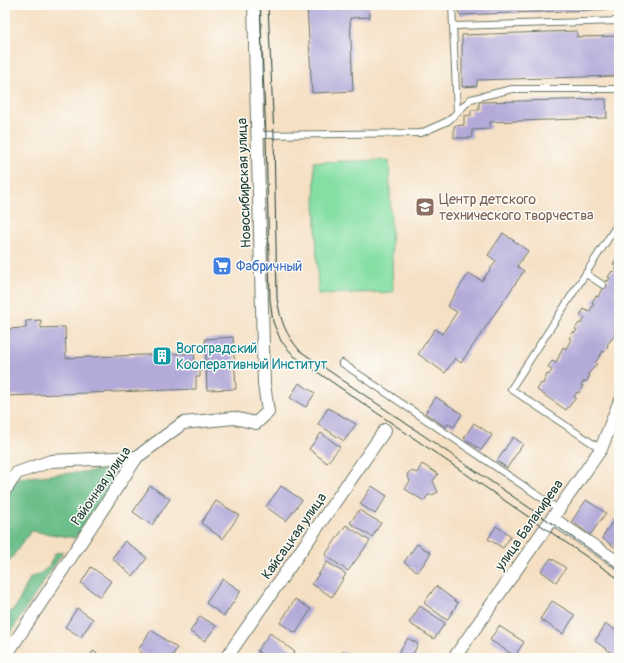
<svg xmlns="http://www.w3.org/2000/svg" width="624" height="663" viewBox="0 0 624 663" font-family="Pangolin,sans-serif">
  <rect width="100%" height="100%" fill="#fdfcf7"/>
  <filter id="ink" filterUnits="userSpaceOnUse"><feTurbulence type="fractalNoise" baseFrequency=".025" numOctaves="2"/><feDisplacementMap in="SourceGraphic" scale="8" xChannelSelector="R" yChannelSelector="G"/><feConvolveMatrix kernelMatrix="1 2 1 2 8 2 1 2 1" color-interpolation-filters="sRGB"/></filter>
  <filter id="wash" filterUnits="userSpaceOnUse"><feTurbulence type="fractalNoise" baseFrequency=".012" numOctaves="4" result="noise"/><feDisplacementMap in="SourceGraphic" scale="16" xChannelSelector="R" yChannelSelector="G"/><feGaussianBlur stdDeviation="0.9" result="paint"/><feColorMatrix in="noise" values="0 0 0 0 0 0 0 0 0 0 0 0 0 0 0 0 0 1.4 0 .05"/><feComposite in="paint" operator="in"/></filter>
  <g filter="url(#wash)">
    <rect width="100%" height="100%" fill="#f5e0c4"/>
    <path fill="#85dfa5" stroke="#528e6c" d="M 389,160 L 393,292 L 318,294 L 314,162 Z"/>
    <path fill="#6cbe8a" stroke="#467e5f" d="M 105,470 L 113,482 L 75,538 L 31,531 L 5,567 L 5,495 L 17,478 Z
      M 63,552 L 5,641 L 5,616 L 16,607 L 30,578 L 41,573 L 49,566 L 55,553 Z"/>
    <g id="blocks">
      <path fill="#b3aad9" d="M 307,5 L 369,5 L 370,17 L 350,18 L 353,91 L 312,93 Z
        M 458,5 L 619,5 L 619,9 L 459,15 Z
        M 577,31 L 577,37 L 619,36 L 619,76 L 477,80 L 477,86 L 462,87 L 462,35 Z
        M 606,99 L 607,118 L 490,122 L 490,129 L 472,130 L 472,138 L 454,138 L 454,126 L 464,125 L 464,116 L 471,115 L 471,110 L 479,110 L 479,102 Z
        M 503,233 L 528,251 L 517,266 L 524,271 L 461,363 L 455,358 L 445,373 L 418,354 L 435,329 L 442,334 L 457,312 L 447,306 L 469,273 L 482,281 L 496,261 L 488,255 Z
        M 617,257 L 619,259 L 619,329 L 616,329 L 614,334 L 615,335 L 607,345 L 608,346 L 604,352 L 603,351 L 595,363 L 597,364 L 588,374 L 590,375 L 586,382 L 584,381 L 581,385 L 583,386 L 579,393 L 577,392 L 574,397 L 576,398 L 566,410 L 537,390 L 541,383 L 543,384 L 547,374 L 549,375 L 552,370 L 548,367 L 552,361 L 556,363 L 563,347 L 566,349 L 571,339 L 569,338 L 573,332 L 575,333 L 577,330 L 575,329 L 579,323 L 581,324 L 585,318 L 580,315 L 584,309 L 589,312 L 594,304 L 592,302 L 596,296 L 598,297 L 606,280 L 608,281 L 610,278 L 608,277 L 612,271 L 614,272 L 617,266 L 613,264 Z
        M 41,320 L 41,328 L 65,327 L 66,358 L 194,353 L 195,362 L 200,362 L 200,377 L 196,377 L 196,389 L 5,396 L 5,329 L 26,328 L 26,321 Z
        M 233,337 L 236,389 L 207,390 L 205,339 Z
        M 299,383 L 315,393 L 306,407 L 290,398 Z
        M 436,397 L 462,414 L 454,427 L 448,424 L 446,427 L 425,413 Z
        M 328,408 L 356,424 L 344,441 L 318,424 Z
        M 474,423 L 492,435 L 481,450 L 464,438 Z
        M 321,433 L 340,447 L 327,463 L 309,449 Z
        M 513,437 L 523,444 L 507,468 L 497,461 Z
        M 422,464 L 438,474 L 433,481 L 438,492 L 432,495 L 428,495 L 424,501 L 405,489 L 410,481 L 407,474 L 411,471 L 417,473 Z
        M 150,486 L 170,499 L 152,525 L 133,512 Z
        M 281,486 L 302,500 L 286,521 L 266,507 Z
        M 372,486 L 387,496 L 375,514 L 360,504 Z
        M 586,500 L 606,513 L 590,535 L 572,521 Z
        M 216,501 L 239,515 L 223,539 L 201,523 Z
        M 359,510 L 381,523 L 372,537 L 350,523 Z
        M 614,519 L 619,522 L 619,550 L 602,538 Z
        M 346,525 L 370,541 L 348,571 L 325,555 Z
        M 496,526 L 511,536 L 503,548 L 488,539 Z
        M 125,541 L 147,558 L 133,576 L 112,558 Z
        M 417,544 L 431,553 L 418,572 L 404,562 Z
        M 551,558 L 566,568 L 556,582 L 541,571 Z
        M 327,562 L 346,574 L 332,597 L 312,584 Z
        M 91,567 L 111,581 L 100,597 L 81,583 Z
        M 223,579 L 241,591 L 224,616 L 206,603 Z
        M 436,586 L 458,603 L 447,620 L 424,603 Z
        M 295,599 L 311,609 L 296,633 L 280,623 Z
        M 552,601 L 575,615 L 563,634 L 540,619 Z
        M 420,606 L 445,623 L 434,639 L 409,623 Z
        M 77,608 L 93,619 L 81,637 L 65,627 Z
        M 200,616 L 216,626 L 205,641 L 190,632 Z
        M 606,624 L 619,632 L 619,652 L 616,656 L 595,641 Z
        M 499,626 L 524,642 L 515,656 L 490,640 Z
        M 151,630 L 177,648 L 171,658 L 150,658 L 138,650 Z
        M 270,633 L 295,652 L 290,658 L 267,658 L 257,651 Z
        M 408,638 L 418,644 L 413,654 L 418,658 L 395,658 Z
        M 93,651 L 104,658 L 89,658 Z
        M 343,651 L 353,658 L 338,658 Z"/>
    </g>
  </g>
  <g filter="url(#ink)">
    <use href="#blocks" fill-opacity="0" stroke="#6a7666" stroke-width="1"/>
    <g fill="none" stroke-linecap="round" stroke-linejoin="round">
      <g stroke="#6a7666" stroke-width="8">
        <path id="service" d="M 452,5 L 457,112
          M 453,26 L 619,21
          M 257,135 L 421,133 L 448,121 L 471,99 L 512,89 L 619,89
          M 586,274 L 603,285
          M 342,363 L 558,509
          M 601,449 L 511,389 L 619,222"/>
      </g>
      <g stroke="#6a7666" stroke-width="14">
        <path id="minor" d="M 5,490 L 17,473 L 51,461 L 137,457
          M 552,518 L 619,563
          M 5,657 L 137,457 L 183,423 L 234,418 L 256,423 L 268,412 L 264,384 L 254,5
          M 226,658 L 385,430
          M 454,658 L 601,449 L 619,403"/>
      </g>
      <use href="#service" stroke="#fff" stroke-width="6"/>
      <use href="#minor" stroke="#fff" stroke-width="12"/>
      <path stroke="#1f3d34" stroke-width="1" d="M 260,5 L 266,136 L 270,300 L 273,322 L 281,341 L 294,356 L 619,579
        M 268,5 L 274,136 L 277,299 C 281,322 285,333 300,351 L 619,569"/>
    </g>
  </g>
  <defs>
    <g id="school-square" transform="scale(1)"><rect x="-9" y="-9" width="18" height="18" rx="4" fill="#8d6e63" stroke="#fdfcf7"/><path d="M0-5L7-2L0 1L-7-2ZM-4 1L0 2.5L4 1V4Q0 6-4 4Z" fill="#fff"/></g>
    <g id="supermarket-square" transform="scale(1)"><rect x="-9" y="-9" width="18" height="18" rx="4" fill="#3f7fe0" stroke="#fdfcf7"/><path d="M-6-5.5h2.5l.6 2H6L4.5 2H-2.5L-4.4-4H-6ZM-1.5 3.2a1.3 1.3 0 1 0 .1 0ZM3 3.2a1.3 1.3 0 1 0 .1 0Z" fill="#fff"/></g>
    <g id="building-square" transform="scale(1)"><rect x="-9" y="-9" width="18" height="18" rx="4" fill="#0f9aa8" stroke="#fdfcf7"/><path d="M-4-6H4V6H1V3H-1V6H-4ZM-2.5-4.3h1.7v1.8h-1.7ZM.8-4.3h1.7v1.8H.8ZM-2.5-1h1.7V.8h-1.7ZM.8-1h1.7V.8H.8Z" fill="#fff"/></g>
  </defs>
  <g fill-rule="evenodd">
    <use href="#school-square" x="425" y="207"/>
    <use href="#supermarket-square" x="222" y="266"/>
    <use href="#building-square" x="162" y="356"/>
  </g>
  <g text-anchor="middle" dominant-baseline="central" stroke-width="3" stroke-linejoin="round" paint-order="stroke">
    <g font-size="14" fill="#1f3d34" stroke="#fdfcf7">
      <text transform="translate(244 183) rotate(-92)">Новосибирская улица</text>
      <text transform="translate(101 486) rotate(-55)">Районная улица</text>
      <text transform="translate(529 525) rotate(-55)">улица Балакирева</text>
      <text transform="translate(294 536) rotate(-55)">Кайсацкая улица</text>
    </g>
    <g font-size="14" fill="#785e54" stroke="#fdfcf7" text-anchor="start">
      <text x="439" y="199">Центр детского<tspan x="439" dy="16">технического творчества</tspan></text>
    </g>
    <g font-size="14" fill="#366cbe" stroke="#fdfcf7" text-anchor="start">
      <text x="236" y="266">Фабричный</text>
    </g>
    <g font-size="14" fill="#0d838f" stroke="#fdfcf7" text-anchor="start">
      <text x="176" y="348">Вогоградский<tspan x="176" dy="16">Кооперативный Институт</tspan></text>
    </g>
  </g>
  <rect width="624" height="663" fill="none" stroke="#fdfcf7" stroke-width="20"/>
</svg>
